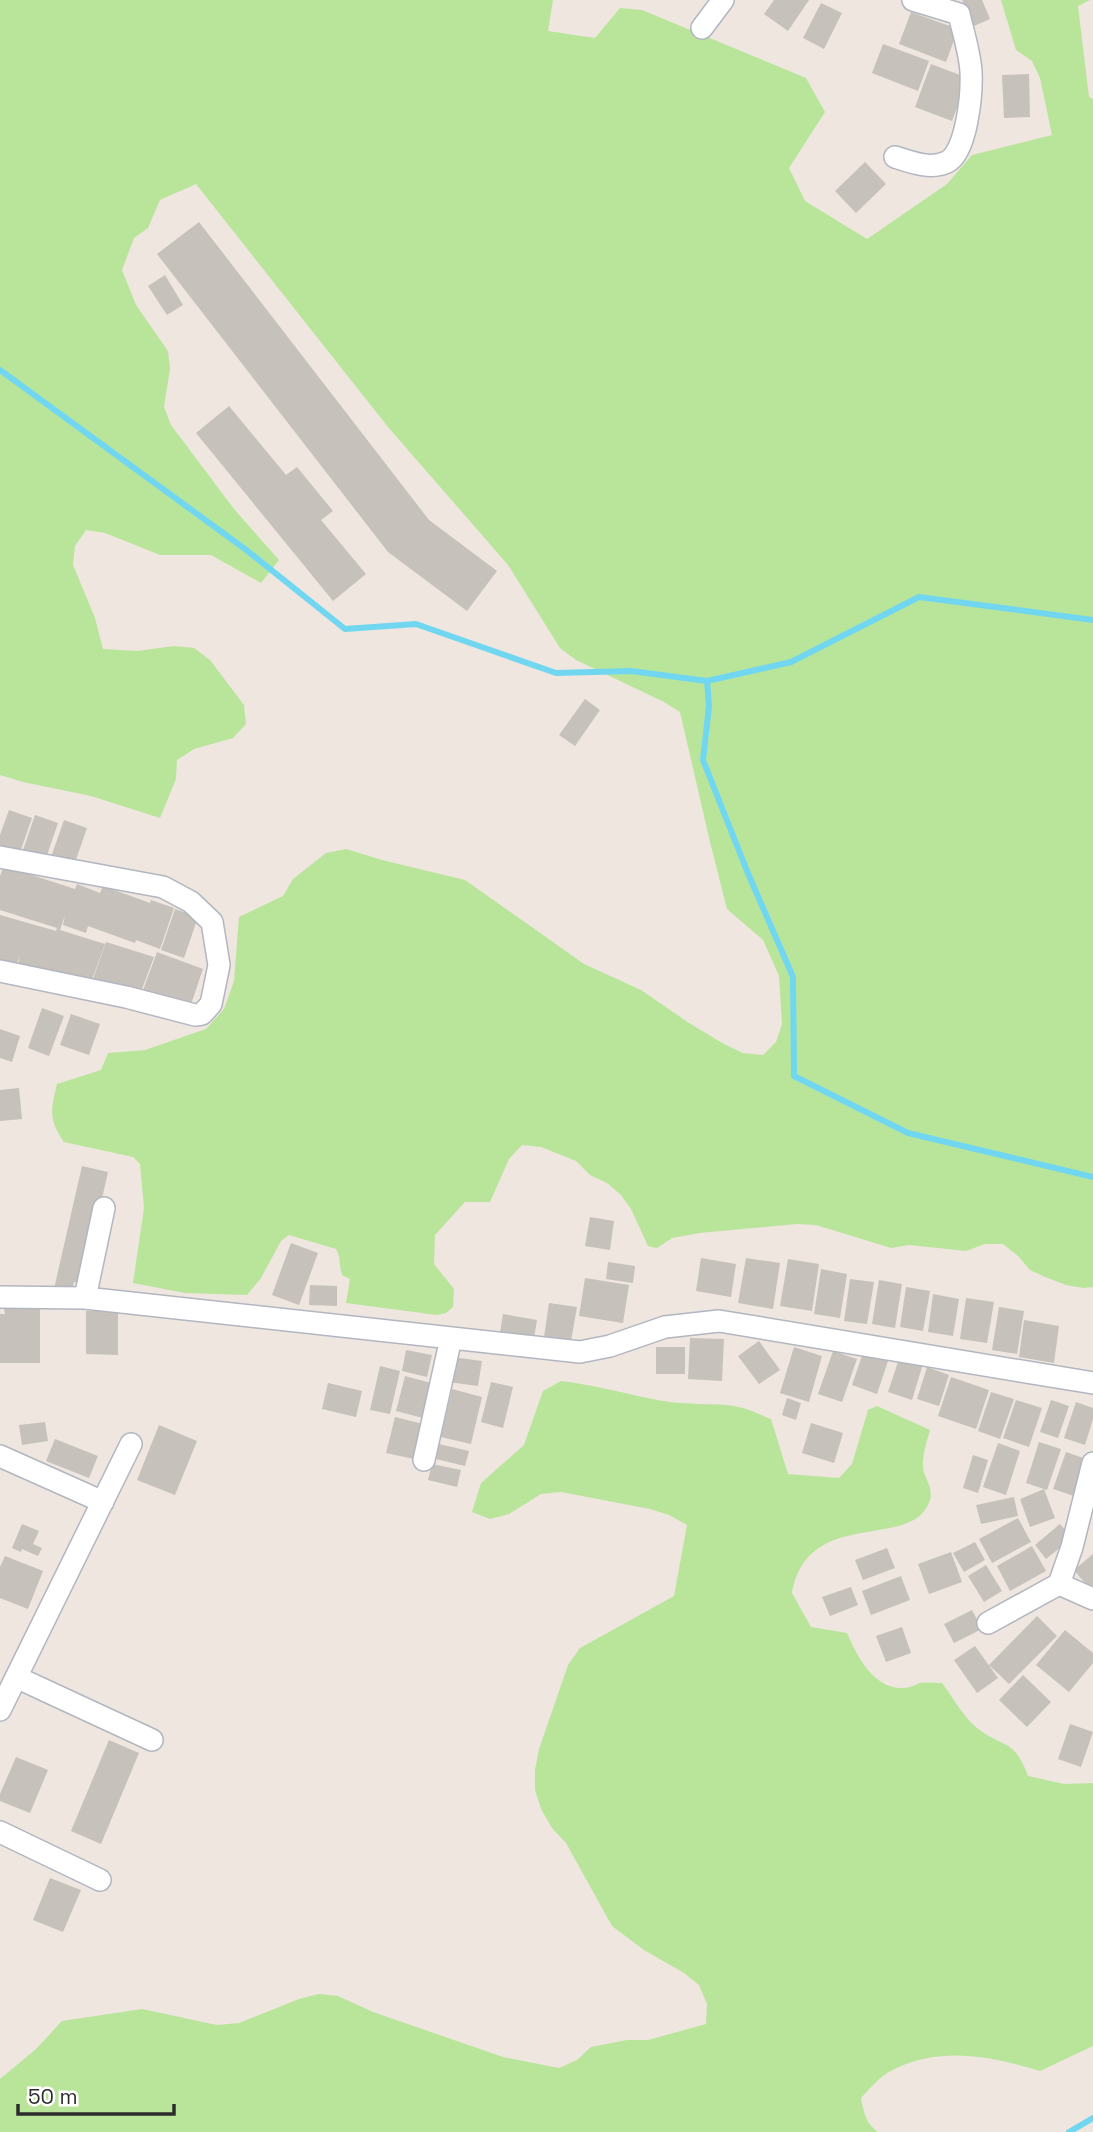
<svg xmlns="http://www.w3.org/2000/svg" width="1093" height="2132" viewBox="0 0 1093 2132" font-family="'Space Grotesk',sans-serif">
  <rect width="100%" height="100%" fill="#eee6df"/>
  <path fill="#b9e59b" d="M 0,0 L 553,0 L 548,31 L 595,38 L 620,8 L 642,10 L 806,78 L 825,112 L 789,168 L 805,201 L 867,239 L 947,184 L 972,155 L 1052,135 L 1040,78 L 1032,61 L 1016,50 L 1001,0 L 1090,0 L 1078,6 L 1089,97 L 1093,99 L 1093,1287 L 1083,1288 L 1066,1285 L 1045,1277 L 1030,1270 L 1018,1256 L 1003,1244 L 985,1244 L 966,1251 L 909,1245 L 891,1248 L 816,1225 L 797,1224 L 700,1233 L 672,1238 L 657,1248 L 648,1246 L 631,1209 L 621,1195 L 607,1183 L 590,1175 L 576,1161 L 541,1147 L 522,1145 L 509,1159 L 490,1202 L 465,1202 L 435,1235 L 434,1264 L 454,1289 L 453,1307 L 446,1313 L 437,1315 L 346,1303 L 350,1279 L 342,1275 C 339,1265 341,1258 336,1249 L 289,1235 L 281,1241 L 261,1278 L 247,1295 L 185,1293 L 133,1283 L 144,1208 L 140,1164 L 133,1157 L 64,1142 C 48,1119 51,1110 57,1084 L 101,1070 L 108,1053 L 145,1050 L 206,1029 L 224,1009 L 234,981 L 239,917 L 283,896 L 293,879 L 326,853 L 346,849 L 382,860 L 465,880 L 584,964 L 641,990 L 689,1023 L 724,1044 L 743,1053 L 763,1055 L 776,1042 L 782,1024 L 779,976 L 763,940 L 727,909 L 710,842 L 680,712 L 664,702 L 576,660 L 560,648 L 508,565 L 388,427 L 196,184 L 160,200 L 148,228 L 134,238 L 122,270 L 136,305 L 168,351 L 170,369 L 164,407 L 171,425 L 234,509 L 279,560 L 261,583 L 211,555 L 160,555 L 105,533 L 86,530 L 75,546 L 73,565 L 95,618 L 103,649 L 137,651 L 174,646 L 194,648 L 210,660 L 244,705 L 246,724 L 233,738 L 194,749 L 177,760 L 176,779 L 160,818 L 91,796 L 23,782 L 0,775 Z
    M 561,1381 C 596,1385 629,1395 663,1401 C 687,1405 711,1403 734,1406 C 747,1408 759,1414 771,1419 L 788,1474 L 839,1478 L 852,1464 L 868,1410 L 877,1406 L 930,1430 C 927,1441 922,1456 923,1467 C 924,1480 935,1487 929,1503 C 909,1551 808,1506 792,1593 L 811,1627 L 847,1633 C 857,1656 874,1690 904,1688 C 909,1688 915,1685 920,1683 C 927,1682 935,1683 942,1683 C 953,1697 963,1717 977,1728 C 1004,1749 1014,1738 1028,1776 L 1064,1784 L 1093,1783 L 1093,2046 L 1040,2071 C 990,2056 938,2045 889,2072 C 879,2077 869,2090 861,2098 C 864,2113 865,2122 878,2132 L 0,2132 L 0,2079 L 36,2049 L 62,2021 L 142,2009 L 217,2025 L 239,2023 L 299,1999 L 319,1994 L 338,1996 L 373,2012 L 503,2057 L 559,2068 L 577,2060 L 591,2047 L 627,2040 L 648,2040 L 706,2024 L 707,2004 L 699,1985 L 684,1973 L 644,1950 L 612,1926 L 566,1843 L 552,1828 L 541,1809 L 535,1790 L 535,1770 L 539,1749 L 568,1665 L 580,1648 L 674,1596 L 687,1525 L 669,1515 L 650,1509 L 561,1492 L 541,1494 L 509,1514 L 490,1519 L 472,1512 L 481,1483 L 524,1445 L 543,1391 Z"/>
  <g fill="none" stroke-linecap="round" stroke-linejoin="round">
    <path stroke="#71d7f0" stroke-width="6" d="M 0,370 L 245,549 L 345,629 L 416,624 L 556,673 L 631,671 L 707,681 L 791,662 L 919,597 L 1093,620
      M 707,681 L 709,706 L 703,760 L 747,871 L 793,977 L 794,1076 L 908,1133 L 1093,1177
      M 1069,2132 L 1093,2118"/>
  </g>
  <path fill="#c6c1ba" d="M 774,0 L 809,0 L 788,31 L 764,14 Z
    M 962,0 L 982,0 L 990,19 L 974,26 Z
    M 821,3 L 842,13 L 824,49 L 803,38 Z
    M 911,12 L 958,29 L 946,62 L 899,44 Z
    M 883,44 L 929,61 L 918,91 L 872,73 Z
    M 931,64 L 968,78 L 952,121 L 915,107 Z
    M 1029,74 L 1030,117 L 1004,118 L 1002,75 Z
    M 865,162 L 886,184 L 856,213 L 835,191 Z
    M 199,222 L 429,520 L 497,571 L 467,611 L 388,552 L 157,254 Z
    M 165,275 L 183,305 L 167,315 L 148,286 Z
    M 229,406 L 286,475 L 297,467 L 333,511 L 321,520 L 366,574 L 333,601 L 196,433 Z
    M 585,699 L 600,710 L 575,746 L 559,735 Z
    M 9,810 L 32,818 L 18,858 L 0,852 L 0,835 Z
    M 35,815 L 58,823 L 44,864 L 21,856 Z
    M 64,820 L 87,828 L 73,868 L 50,860 Z
    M 4,866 L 75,889 L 77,884 L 100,893 L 103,886 L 150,903 L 151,900 L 174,908 L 160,949 L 136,940 L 135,943 L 88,926 L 86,933 L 63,925 L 65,915 L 60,930 L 105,944 L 90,985 L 18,964 L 20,956 L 16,966 L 0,960 L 0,915 L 56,931 L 57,928 L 0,910 L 0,876 Z
    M 175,909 L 198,917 L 184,958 L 161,950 Z
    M 106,942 L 154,957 L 139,997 L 92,982 Z
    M 157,952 L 203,969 L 189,1010 L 142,993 Z
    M 42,1008 L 64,1016 L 49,1056 L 28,1048 Z
    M 71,1014 L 100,1024 L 89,1055 L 60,1045 Z
    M 0,1029 L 20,1036 L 12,1062 L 0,1058 Z
    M 19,1088 L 22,1119 L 0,1121 L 0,1090 Z
    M 82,1166 L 108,1172 L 83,1284 L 74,1282 L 71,1293 L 54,1289 Z
    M 590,1217 L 614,1221 L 610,1250 L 585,1246 Z
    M 291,1243 L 318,1253 L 299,1305 L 272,1295 Z
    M 701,1258 L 736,1264 L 731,1297 L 696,1291 Z
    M 746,1258 L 780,1263 L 773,1309 L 738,1303 Z
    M 788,1259 L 819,1264 L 812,1311 L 780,1306 Z
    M 608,1262 L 635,1266 L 633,1283 L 606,1279 Z
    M 821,1269 L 847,1274 L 840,1318 L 814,1314 Z
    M 585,1278 L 629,1285 L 623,1323 L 579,1316 Z
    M 850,1279 L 874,1282 L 867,1324 L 844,1321 Z
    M 879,1280 L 902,1284 L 895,1328 L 872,1324 Z
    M 310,1285 L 337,1286 L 337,1306 L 309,1305 Z
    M 906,1287 L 930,1291 L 923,1331 L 900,1327 Z
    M 933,1294 L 959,1299 L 953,1336 L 928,1332 Z
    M 966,1298 L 994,1302 L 987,1343 L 960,1339 Z
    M 549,1303 L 577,1307 L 571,1341 L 544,1337 Z
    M 999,1307 L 1024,1311 L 1017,1354 L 992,1350 Z
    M 4,1309 L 40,1309 L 40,1363 L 0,1363 L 0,1314 L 5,1314 Z
    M 86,1311 L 118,1311 L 118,1355 L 86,1354 Z
    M 503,1314 L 537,1320 L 533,1344 L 499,1339 Z
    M 1024,1320 L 1059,1326 L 1054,1363 L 1019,1357 Z
    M 690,1338 L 724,1339 L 722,1381 L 688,1379 Z
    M 759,1341 L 780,1370 L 759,1384 L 738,1356 Z
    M 656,1347 L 685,1347 L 685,1374 L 656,1374 Z
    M 794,1347 L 822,1356 L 809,1402 L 780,1393 Z
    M 406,1350 L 432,1355 L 427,1377 L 402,1371 Z
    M 864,1350 L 889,1358 L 877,1394 L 852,1385 Z
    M 833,1351 L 857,1359 L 842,1402 L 818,1394 Z
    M 900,1356 L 923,1364 L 912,1400 L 888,1392 Z
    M 452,1357 L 482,1361 L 478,1386 L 448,1382 Z
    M 380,1366 L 400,1371 L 390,1414 L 370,1410 Z
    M 927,1367 L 949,1375 L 939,1406 L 917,1399 Z
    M 405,1376 L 431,1383 L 423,1418 L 396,1411 Z
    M 951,1377 L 989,1390 L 976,1429 L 938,1416 Z
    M 491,1382 L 513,1387 L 503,1428 L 481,1422 Z
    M 328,1383 L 362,1391 L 356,1417 L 322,1409 Z
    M 452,1389 L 482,1397 L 471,1444 L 441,1437 Z
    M 991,1392 L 1014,1399 L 1000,1439 L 978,1431 Z
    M 787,1398 L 801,1403 L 796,1420 L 782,1415 Z
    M 1016,1400 L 1042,1408 L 1029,1447 L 1003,1438 Z
    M 1051,1400 L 1069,1406 L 1058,1438 L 1040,1432 Z
    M 1076,1402 L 1093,1408 L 1093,1419 L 1085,1445 L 1064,1438 Z
    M 395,1417 L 423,1424 L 414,1459 L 386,1453 Z
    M 45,1422 L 48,1441 L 22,1445 L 19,1425 Z
    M 811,1423 L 843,1433 L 834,1463 L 802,1453 Z
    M 159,1425 L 197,1441 L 175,1495 L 137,1480 Z
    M 55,1439 L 98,1456 L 89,1478 L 46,1461 Z
    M 1039,1442 L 1061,1449 L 1047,1490 L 1026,1483 Z
    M 998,1443 L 1020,1451 L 1006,1495 L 983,1487 Z
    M 439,1444 L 469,1451 L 465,1466 L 436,1459 Z
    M 1066,1452 L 1086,1459 L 1074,1496 L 1053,1489 Z
    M 973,1455 L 988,1460 L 978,1493 L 963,1488 Z
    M 432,1464 L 461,1470 L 457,1487 L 428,1480 Z
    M 1044,1489 L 1055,1518 L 1030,1527 L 1020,1499 Z
    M 1014,1497 L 1018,1516 L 981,1524 L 976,1505 Z
    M 1018,1518 L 1031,1542 L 992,1563 L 979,1539 Z
    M 22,1524 L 39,1531 L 33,1544 L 42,1548 L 38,1556 L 22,1549 L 21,1552 L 12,1548 Z
    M 1060,1524 L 1072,1538 L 1046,1559 L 1035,1545 Z
    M 975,1542 L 985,1560 L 964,1572 L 953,1553 Z
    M 1032,1546 L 1046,1571 L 1010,1591 L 997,1566 Z
    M 887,1548 L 895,1568 L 863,1580 L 855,1560 Z
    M 951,1552 L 962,1582 L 929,1594 L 918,1564 Z
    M 1093,1554 L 1093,1585 L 1089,1588 L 1074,1570 Z
    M 5,1556 L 43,1571 L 28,1609 L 0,1598 L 0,1567 Z
    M 986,1565 L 1002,1591 L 984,1602 L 968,1576 Z
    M 901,1576 L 910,1600 L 871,1615 L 862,1591 Z
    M 851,1587 L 858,1605 L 830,1616 L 822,1597 Z
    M 972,1610 L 982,1629 L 954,1643 L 944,1624 Z
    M 1037,1616 L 1057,1636 L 1009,1684 L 989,1665 Z
    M 902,1627 L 911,1653 L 886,1662 L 876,1636 Z
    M 1065,1630 L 1093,1653 L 1093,1663 L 1069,1692 L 1036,1665 Z
    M 975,1646 L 998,1678 L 977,1693 L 954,1660 Z
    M 1023,1675 L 1051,1702 L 1027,1727 L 999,1700 Z
    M 1070,1724 L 1093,1732 L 1081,1767 L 1058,1759 Z
    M 109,1740 L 139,1753 L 101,1844 L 71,1831 Z
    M 16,1757 L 48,1770 L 30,1813 L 0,1801 L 0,1794 Z
    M 50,1878 L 81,1890 L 63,1932 L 33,1920 Z"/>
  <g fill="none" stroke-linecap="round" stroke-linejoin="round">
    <g stroke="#b2b6c0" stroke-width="24">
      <path id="minor" d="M 702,28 L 723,0
        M 895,157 C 910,162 931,170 947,162 C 967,152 972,93 971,72 C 970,53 963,32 959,14 L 913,0
        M 0,857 L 163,887 L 191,902 L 212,922 L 219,965 L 211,1004 L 202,1014 L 195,1015 L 126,997 L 0,971
        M 0,1297 L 85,1298 L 580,1352 L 610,1346 L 665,1327 L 719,1321 L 1093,1383
        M 85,1298 L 104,1208
        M 0,1456 L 103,1502
        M 424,1460 L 451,1338
        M 1059,1584 L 1093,1599
        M 988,1623 L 1059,1584 L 1072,1547 L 1093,1463
        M 16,1677 L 152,1740
        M 0,1710 L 131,1444
        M 0,1832 L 100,1880"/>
    </g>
    <use href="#minor" stroke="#fff" stroke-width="21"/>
  </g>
  <path d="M18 2104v10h156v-10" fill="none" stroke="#2c2c2c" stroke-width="3.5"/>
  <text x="28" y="2104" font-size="21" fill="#2c2c2c" stroke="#ffffff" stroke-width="5" paint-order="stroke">50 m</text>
</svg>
